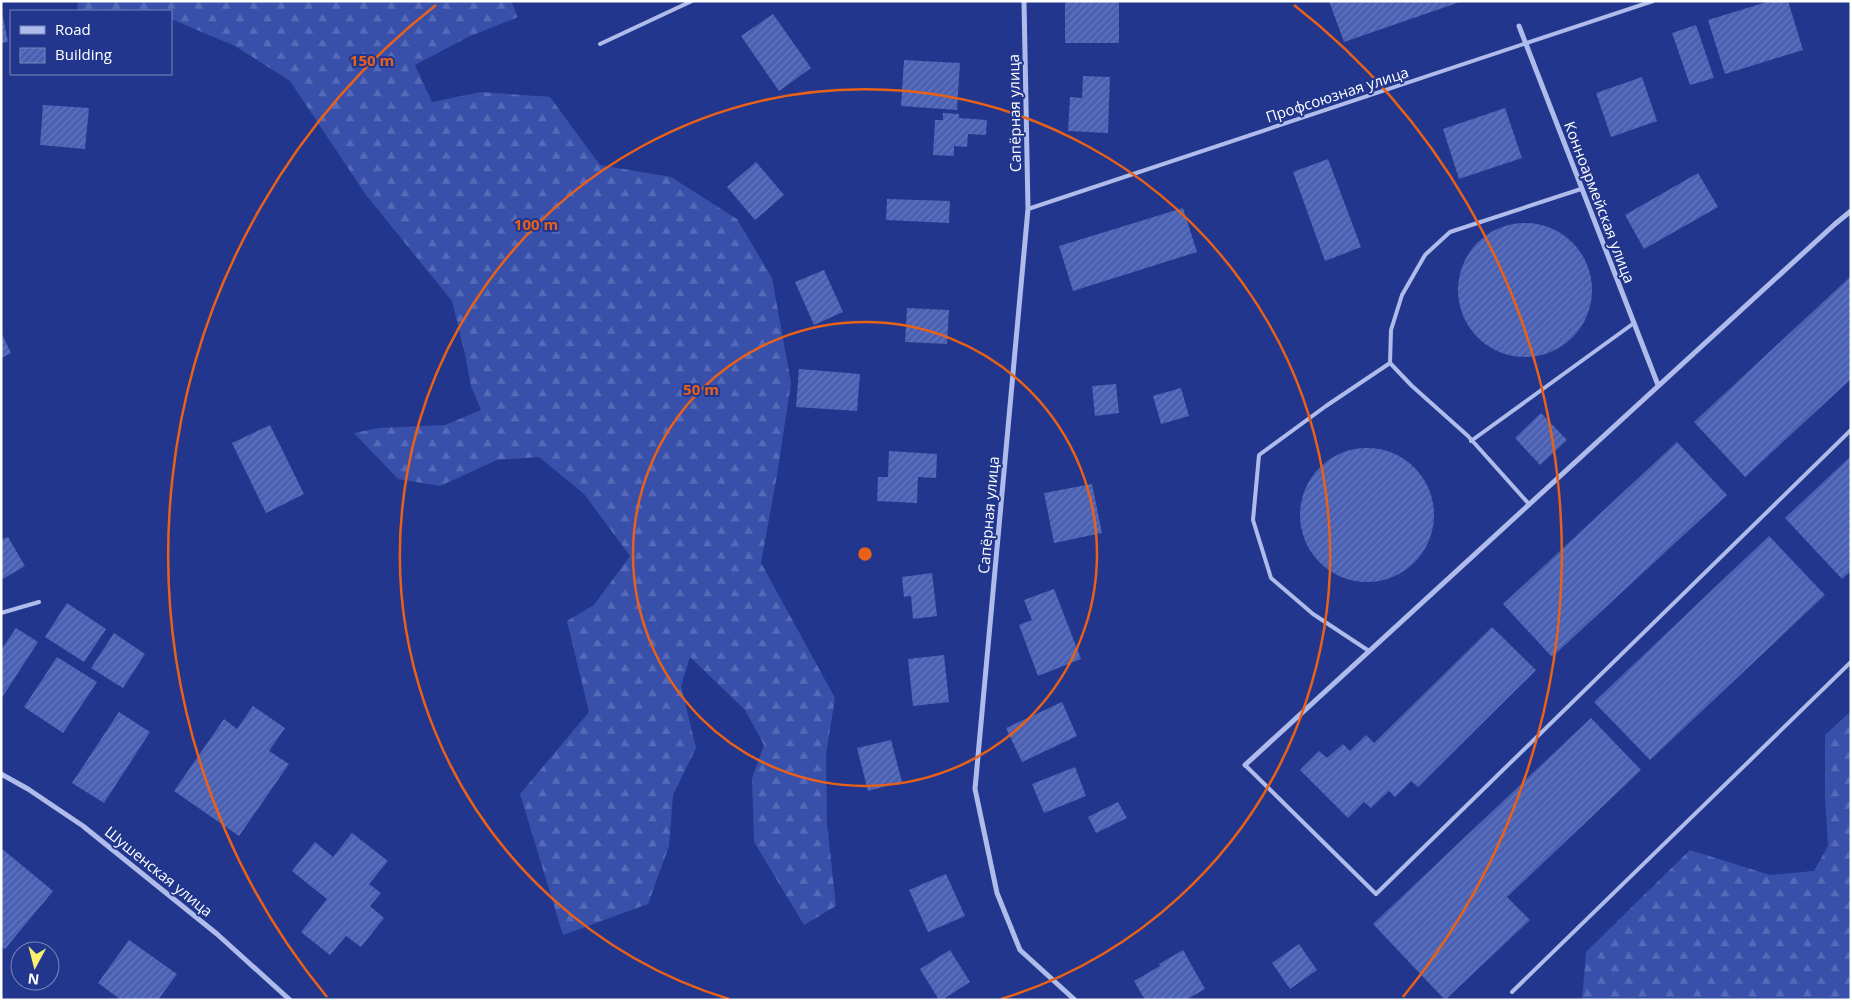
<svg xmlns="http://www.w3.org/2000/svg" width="1852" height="1001" viewBox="0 0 1852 1001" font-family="'Open Sans',sans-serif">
  <defs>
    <pattern id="forest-firs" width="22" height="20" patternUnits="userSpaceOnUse" patternTransform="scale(1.25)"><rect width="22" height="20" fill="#3950ab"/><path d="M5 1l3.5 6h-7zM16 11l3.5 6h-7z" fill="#576ab8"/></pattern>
    <pattern id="building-hatch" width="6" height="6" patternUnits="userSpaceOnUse" patternTransform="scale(1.25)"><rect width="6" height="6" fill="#4a60b3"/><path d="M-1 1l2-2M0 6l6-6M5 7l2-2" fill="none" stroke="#6578be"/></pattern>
  </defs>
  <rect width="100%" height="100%" fill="#21368c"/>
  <path fill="url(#forest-firs)" d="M 78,1 L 511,1 L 518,17 L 468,37 L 415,65 L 432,102 L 481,92 L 550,97 L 600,165 L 671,177 L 737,219 L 772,278 L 791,383 L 777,475 L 761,563 L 835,698 L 826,754 L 827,824 L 836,906 L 804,925 L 754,842 L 752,778 L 764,745 L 745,710 L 690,657 L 681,686 L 696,748 L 673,795 L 669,846 L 648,904 L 563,935 L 520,794 L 589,712 L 567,621 L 594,605 L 630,556 L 584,494 L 539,457 L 497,460 L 440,486 L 398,479 L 354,433 L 379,428 L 445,425 L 481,410 L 471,386 L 465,354 L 452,301 L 366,195 L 290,81 L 235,46 L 171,19 L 171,11 L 77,11 Z
    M 1851,711 L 1851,1000 L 1582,1000 L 1586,952 L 1690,850 L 1770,875 L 1814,871 L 1828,846 L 1825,796 L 1825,735 Z"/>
  <path fill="url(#building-hatch)" d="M 1065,1 L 1119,1 L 1119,43 L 1065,43 Z
    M 1329,1 L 1460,1 L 1460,2 L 1344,42 Z
    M 1770,1 L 1788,1 L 1803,50 L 1725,74 L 1708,20 Z
    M 1,7 L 8,42 L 1,43 Z
    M 773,14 L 811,68 L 779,91 L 741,36 Z
    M 1696,25 L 1714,78 L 1690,85 L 1672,33 Z
    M 904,60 L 960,63 L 957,110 L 901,106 Z
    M 1083,76 L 1110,77 L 1108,133 L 1068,131 L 1070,97 L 1082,98 Z
    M 1642,77 L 1657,121 L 1611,137 L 1596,93 Z
    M 43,105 L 89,108 L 85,149 L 40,145 Z
    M 1505,108 L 1522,158 L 1459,179 L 1443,129 Z
    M 943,113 L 959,114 L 959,118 L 987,120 L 986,135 L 968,134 L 967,147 L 954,146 L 954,156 L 933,155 L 935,120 L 943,120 Z
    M 1328,159 L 1361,247 L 1325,261 L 1293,172 Z
    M 756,162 L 784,195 L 755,220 L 727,187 Z
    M 1698,173 L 1718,207 L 1644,249 L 1625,215 Z
    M 887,199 L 950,201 L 949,223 L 886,220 Z
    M 1183,208 L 1197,252 L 1073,291 L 1059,246 Z
    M1458 290a67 67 0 1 1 134 0a67 67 0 1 1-134 0Z
    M 824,270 L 843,312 L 814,325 L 795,282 Z
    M 1851,276 L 1851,379 L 1745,477 L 1694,422 Z
    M 907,308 L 949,310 L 947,344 L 905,342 Z
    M 1,332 L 11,353 L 1,358 Z
    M 799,369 L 860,374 L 857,411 L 796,407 Z
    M 1116,384 L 1119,413 L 1095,416 L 1092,386 Z
    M 1181,388 L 1189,416 L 1161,424 L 1153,396 Z
    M 1541,413 L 1567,440 L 1540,465 L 1515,438 Z
    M 270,425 L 304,494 L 266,513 L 232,443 Z
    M 1677,442 L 1727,495 L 1552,657 L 1503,604 Z
    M1300 515a67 67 0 1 1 134 0a67 67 0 1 1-134 0Z
    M 889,451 L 937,454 L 936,478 L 918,477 L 917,503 L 877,501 L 878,477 L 888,477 Z
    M 1851,456 L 1851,571 L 1842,579 L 1785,518 Z
    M 1092,484 L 1102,533 L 1054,543 L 1044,493 Z
    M 1769,536 L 1825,595 L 1650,760 L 1594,702 Z
    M 8,537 L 25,566 L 1,580 L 1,540 Z
    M 932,573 L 937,616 L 913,619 L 911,596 L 904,597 L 902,577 Z
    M 1054,589 L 1081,659 L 1038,676 L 1019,625 L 1032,620 L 1024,600 Z
    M 67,603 L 106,629 L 84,662 L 45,637 Z
    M 1492,627 L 1536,670 L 1418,787 L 1411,781 L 1395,797 L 1389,791 L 1371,808 L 1364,802 L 1348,818 L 1300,770 L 1319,751 L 1327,758 L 1343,744 L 1350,751 L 1366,735 L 1374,743 Z
    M 16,628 L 38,642 L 1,699 L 1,650 Z
    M 114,633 L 145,654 L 123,688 L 91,668 Z
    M 944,655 L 949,702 L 913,706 L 908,659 Z
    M 57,657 L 97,682 L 63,733 L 24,707 Z
    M 1062,702 L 1077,736 L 1022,762 L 1006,728 Z
    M 253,706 L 285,728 L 269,751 L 289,764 L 239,836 L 174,791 L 224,719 L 237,729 Z
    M 119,712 L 150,732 L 104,803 L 72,783 Z
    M 1591,718 L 1641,770 L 1507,897 L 1530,920 L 1445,1000 L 1373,924 Z
    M 891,740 L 902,782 L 868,791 L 857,748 Z
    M 1075,767 L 1086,796 L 1044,813 L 1032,784 Z
    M 1118,802 L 1127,818 L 1096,833 L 1088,817 Z
    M 352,833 L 388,861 L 369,884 L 381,893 L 370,906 L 384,918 L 361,947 L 346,936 L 330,955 L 301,932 L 327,899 L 292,871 L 315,842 L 333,857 Z
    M 1,848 L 53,891 L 5,949 L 1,947 Z
    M 946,874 L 965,916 L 928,932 L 909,890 Z
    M 129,940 L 177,974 L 158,1000 L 121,1000 L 98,983 Z
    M 1299,944 L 1317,970 L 1290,989 L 1272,963 Z
    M 950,950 L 970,982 L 942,1000 L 939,1000 L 920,969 Z
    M 1183,950 L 1205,989 L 1186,1000 L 1145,1000 L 1134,981 L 1160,966 L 1159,964 Z"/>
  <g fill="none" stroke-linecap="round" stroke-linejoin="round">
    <path stroke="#afbceb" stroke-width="4" d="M 600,44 L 692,1
      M 1028,209 L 1653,1
      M 1471,441 L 1634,323
      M 1529,504 L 1468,436 L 1412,386 L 1390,363 L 1391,330 L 1402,295 L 1425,255 L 1450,232 L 1581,189
      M 1,613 L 39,602
      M 1369,651 L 1313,614 L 1271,578 L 1253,520 L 1259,455 L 1326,406 L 1390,363
      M 1245,765 L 1376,894 L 1851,430
      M 1512,992 L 1851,662"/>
    <path stroke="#afbceb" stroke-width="5" d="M 1024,1 L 1028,209 L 975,789 L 997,893 L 1020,950 L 1075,1000
      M 1519,26 L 1658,385
      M 1245,765 L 1835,224 L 1851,211
      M 1,774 L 28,789 L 83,826 L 217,934 L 290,1000"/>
  </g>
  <g fill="none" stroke="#e96118" stroke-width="2.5">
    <circle cx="865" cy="554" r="232"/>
    <path d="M729 999A465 465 0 1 1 1001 999"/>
    <path d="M327 997A697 697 0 0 1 436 5M1294 5A697 697 0 0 1 1403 997"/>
  </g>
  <g text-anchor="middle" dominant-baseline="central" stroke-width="4" stroke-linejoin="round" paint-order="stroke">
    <g font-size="15" fill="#fff" stroke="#21368c">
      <text transform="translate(1337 94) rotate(-18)">Профсоюзная улица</text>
      <text transform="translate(1014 113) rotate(-91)">Сапёрная улица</text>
      <text transform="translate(1600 202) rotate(69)">Конноармейская улица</text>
      <text transform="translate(988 515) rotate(-85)">Сапёрная улица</text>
      <text transform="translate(159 871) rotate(39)">Шушенская улица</text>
    </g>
  </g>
  <circle cx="865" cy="554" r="8" fill="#e96118" stroke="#21368c" stroke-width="2.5"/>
  <g font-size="15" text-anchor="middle" font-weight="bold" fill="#e96118" stroke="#21368c" stroke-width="4" stroke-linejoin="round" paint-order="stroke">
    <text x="372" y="66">150 m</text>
    <text x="536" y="230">100 m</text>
    <text x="701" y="395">50 m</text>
  </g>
  <rect width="1852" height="1001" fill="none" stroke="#ffffff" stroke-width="5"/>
  <rect x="10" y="10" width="162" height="65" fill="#21368c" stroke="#7a86ba"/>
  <rect x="20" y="26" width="25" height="8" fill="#afbceb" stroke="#7a86ba"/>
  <text x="55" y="35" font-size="15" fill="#ffffff">Road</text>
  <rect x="20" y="48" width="25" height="15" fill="url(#building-hatch)" stroke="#7a86ba"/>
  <text x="55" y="60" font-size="15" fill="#ffffff">Building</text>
  <g transform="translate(35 966) rotate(187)"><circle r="24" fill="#21368c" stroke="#7a86ba"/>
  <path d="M0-4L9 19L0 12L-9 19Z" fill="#f8f170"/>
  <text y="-8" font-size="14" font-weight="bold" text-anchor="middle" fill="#ffffff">N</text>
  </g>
</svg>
